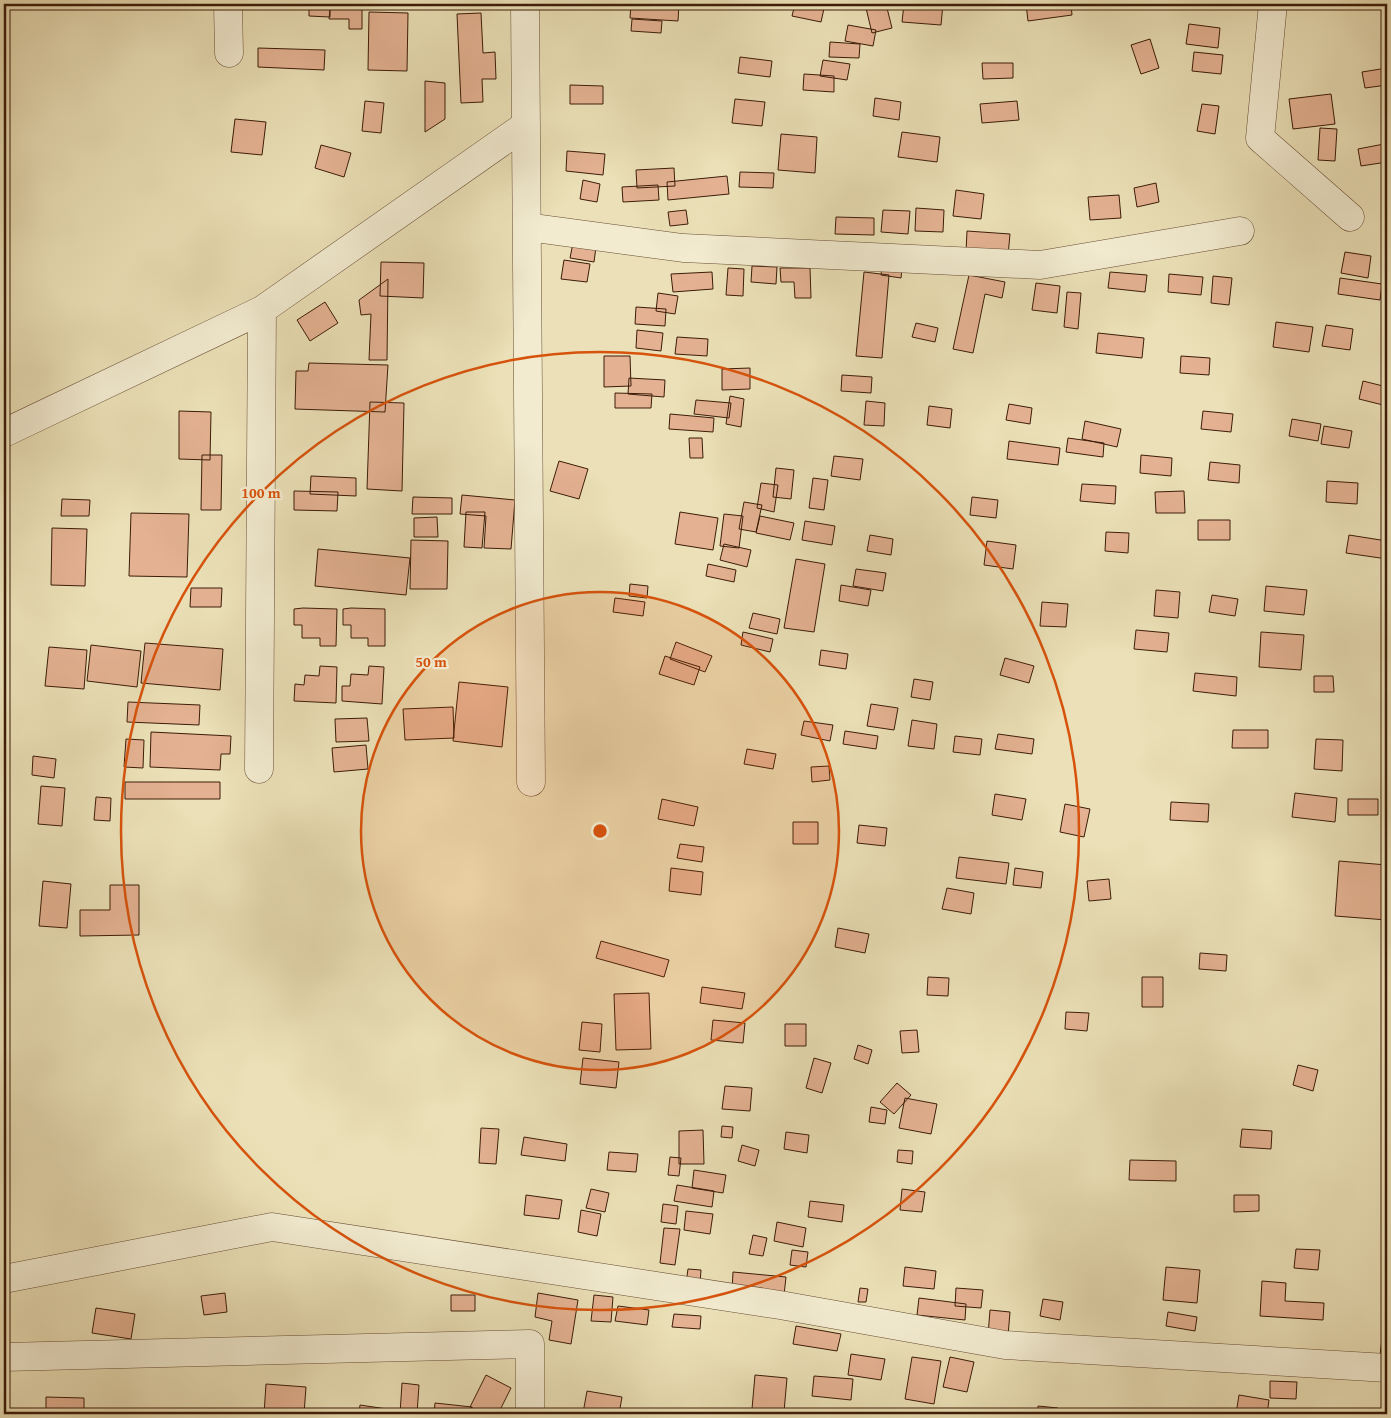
<svg xmlns="http://www.w3.org/2000/svg" width="1391" height="1418" viewBox="0 0 1391 1418" font-family="'Gentium Book Plus',serif">
  <rect width="100%" height="100%" fill="#ebe0b7"/>
  <filter id="stains"><feTurbulence type="fractalNoise" baseFrequency=".004" numOctaves="4"/><feColorMatrix values="0 0 0 0 .2 0 0 0 0 .09 0 0 0 0 .02 0 0 0 .5 -.17"/></filter>
  <radialGradient id="worn" r=".72"><stop offset=".6" stop-color="#630" stop-opacity="0"/><stop offset="1" stop-color="#630" stop-opacity=".3"/></radialGradient>
  <path fill="#e4b292" stroke="#3c1c08" d="M 309,4 L 330,4 L 330,17 L 309,16 Z
    M 631,4 L 679,4 L 678,21 L 630,18 Z
    M 795,4 L 825,4 L 821,22 L 792,16 Z
    M 865,4 L 886,4 L 892,28 L 872,33 Z
    M 904,4 L 943,4 L 941,25 L 902,22 Z
    M 1026,4 L 1071,4 L 1072,15 L 1028,21 Z
    M 1083,4 L 1107,4 L 1083,6 Z
    M 330,9 L 362,9 L 362,29 L 349,29 L 349,19 L 329,19 Z
    M 369,12 L 408,13 L 407,71 L 368,70 Z
    M 481,13 L 483,53 L 495,52 L 496,79 L 482,79 L 483,102 L 461,103 L 457,14 Z
    M 632,19 L 662,21 L 661,33 L 631,31 Z
    M 1189,24 L 1220,28 L 1218,48 L 1186,44 Z
    M 848,25 L 876,30 L 873,46 L 845,41 Z
    M 1150,39 L 1159,68 L 1141,74 L 1131,45 Z
    M 830,42 L 860,44 L 859,58 L 829,57 Z
    M 258,48 L 325,50 L 324,70 L 258,67 Z
    M 1194,52 L 1223,55 L 1221,74 L 1192,71 Z
    M 740,57 L 772,61 L 770,77 L 738,73 Z
    M 823,60 L 850,64 L 847,80 L 820,76 Z
    M 982,63 L 1013,63 L 1013,78 L 983,79 Z
    M 1387,68 L 1387,85 L 1365,88 L 1362,72 Z
    M 804,74 L 834,76 L 834,92 L 803,90 Z
    M 425,81 L 445,83 L 445,119 L 425,132 Z
    M 570,85 L 603,86 L 603,104 L 570,104 Z
    M 1331,94 L 1335,124 L 1293,129 L 1289,99 Z
    M 875,98 L 901,102 L 899,120 L 873,116 Z
    M 735,99 L 765,102 L 762,126 L 732,123 Z
    M 365,101 L 384,103 L 381,133 L 362,131 Z
    M 1017,101 L 1019,120 L 982,123 L 980,104 Z
    M 1202,104 L 1219,106 L 1215,134 L 1197,131 Z
    M 235,119 L 266,122 L 262,155 L 231,152 Z
    M 1320,128 L 1337,129 L 1335,161 L 1318,160 Z
    M 902,132 L 940,137 L 937,162 L 898,157 Z
    M 781,134 L 817,137 L 815,173 L 778,170 Z
    M 1384,144 L 1387,162 L 1361,166 L 1358,149 Z
    M 321,145 L 351,153 L 344,177 L 315,168 Z
    M 567,151 L 605,154 L 603,175 L 566,171 Z
    M 674,168 L 675,186 L 637,188 L 636,170 Z
    M 740,172 L 774,173 L 773,188 L 739,187 Z
    M 727,176 L 729,194 L 668,200 L 667,182 Z
    M 583,180 L 600,184 L 597,202 L 580,199 Z
    M 1156,183 L 1159,202 L 1137,207 L 1134,188 Z
    M 658,185 L 659,200 L 623,202 L 622,187 Z
    M 956,190 L 984,194 L 981,219 L 953,216 Z
    M 1119,195 L 1121,218 L 1090,220 L 1088,197 Z
    M 916,208 L 944,210 L 943,232 L 915,231 Z
    M 686,210 L 688,224 L 670,226 L 668,212 Z
    M 883,210 L 910,211 L 908,234 L 881,232 Z
    M 836,217 L 874,218 L 874,235 L 835,234 Z
    M 967,231 L 1010,234 L 1008,256 L 966,252 Z
    M 573,243 L 596,247 L 594,262 L 570,258 Z
    M 1345,252 L 1371,256 L 1368,278 L 1341,273 Z
    M 883,257 L 903,260 L 901,278 L 881,275 Z
    M 564,260 L 590,264 L 587,282 L 561,279 Z
    M 381,262 L 424,263 L 423,298 L 380,296 Z
    M 752,266 L 777,267 L 776,284 L 751,282 Z
    M 728,268 L 744,269 L 743,296 L 726,295 Z
    M 780,268 L 810,268 L 811,298 L 795,298 L 794,282 L 781,282 Z
    M 712,272 L 713,289 L 673,292 L 671,274 Z
    M 864,272 L 889,275 L 882,358 L 856,356 Z
    M 1110,272 L 1147,275 L 1145,292 L 1108,288 Z
    M 1169,274 L 1203,277 L 1201,295 L 1168,292 Z
    M 969,275 L 1005,282 L 1002,298 L 985,294 L 973,353 L 953,349 Z
    M 1213,276 L 1232,278 L 1229,305 L 1211,303 Z
    M 1340,278 L 1382,284 L 1380,300 L 1338,294 Z
    M 388,279 L 387,360 L 369,360 L 371,314 L 361,315 L 359,300 Z
    M 1036,283 L 1060,286 L 1057,313 L 1032,310 Z
    M 1067,292 L 1081,293 L 1078,329 L 1064,327 Z
    M 658,293 L 678,296 L 675,314 L 656,311 Z
    M 325,302 L 338,323 L 310,341 L 297,320 Z
    M 636,307 L 666,309 L 665,326 L 635,324 Z
    M 1276,322 L 1313,327 L 1309,352 L 1273,347 Z
    M 916,323 L 938,328 L 935,342 L 912,337 Z
    M 1326,325 L 1353,329 L 1350,350 L 1322,346 Z
    M 637,330 L 663,333 L 661,351 L 636,348 Z
    M 1098,333 L 1144,338 L 1142,358 L 1096,353 Z
    M 677,337 L 708,339 L 707,356 L 675,354 Z
    M 604,356 L 630,356 L 631,386 L 604,387 Z
    M 1181,356 L 1210,358 L 1209,375 L 1180,373 Z
    M 309,363 L 388,365 L 385,412 L 295,409 L 296,371 L 308,371 Z
    M 750,368 L 750,389 L 722,390 L 722,369 Z
    M 842,375 L 872,377 L 871,393 L 841,391 Z
    M 629,378 L 665,380 L 664,397 L 628,394 Z
    M 1363,381 L 1387,387 L 1387,406 L 1359,399 Z
    M 615,393 L 652,394 L 651,408 L 615,408 Z
    M 730,396 L 744,399 L 741,427 L 726,424 Z
    M 696,400 L 731,403 L 729,418 L 694,414 Z
    M 866,401 L 885,403 L 884,426 L 864,425 Z
    M 370,402 L 404,403 L 402,491 L 367,489 Z
    M 1009,404 L 1032,408 L 1030,424 L 1006,420 Z
    M 929,406 L 952,409 L 950,428 L 927,425 Z
    M 179,411 L 211,412 L 210,460 L 179,459 Z
    M 1203,411 L 1233,414 L 1231,432 L 1201,429 Z
    M 670,414 L 714,418 L 713,432 L 669,429 Z
    M 1292,419 L 1321,424 L 1318,441 L 1289,436 Z
    M 1085,421 L 1121,429 L 1117,447 L 1082,439 Z
    M 1324,426 L 1352,431 L 1349,448 L 1321,444 Z
    M 689,438 L 702,438 L 703,458 L 690,458 Z
    M 1068,438 L 1104,443 L 1103,457 L 1066,452 Z
    M 1009,441 L 1060,448 L 1058,465 L 1007,459 Z
    M 202,455 L 222,455 L 221,510 L 201,510 Z
    M 1141,455 L 1172,458 L 1171,476 L 1140,473 Z
    M 834,456 L 863,459 L 860,480 L 831,476 Z
    M 559,461 L 588,469 L 579,499 L 550,491 Z
    M 1210,462 L 1240,465 L 1239,483 L 1208,480 Z
    M 776,468 L 794,470 L 791,499 L 773,497 Z
    M 311,476 L 356,478 L 356,496 L 310,494 Z
    M 813,478 L 828,480 L 824,510 L 809,508 Z
    M 1327,481 L 1358,483 L 1357,504 L 1326,502 Z
    M 761,483 L 778,485 L 774,512 L 757,508 Z
    M 1082,484 L 1116,486 L 1115,504 L 1080,501 Z
    M 294,491 L 338,492 L 337,511 L 294,510 Z
    M 1184,491 L 1185,513 L 1156,513 L 1155,492 Z
    M 462,495 L 515,500 L 511,549 L 484,548 L 486,516 L 460,514 Z
    M 413,497 L 452,498 L 452,514 L 412,514 Z
    M 972,497 L 998,500 L 996,518 L 970,515 Z
    M 62,499 L 90,500 L 89,516 L 61,516 Z
    M 744,502 L 762,505 L 756,532 L 739,529 Z
    M 466,512 L 485,512 L 482,548 L 464,547 Z
    M 680,512 L 718,518 L 713,550 L 675,544 Z
    M 131,513 L 189,514 L 187,577 L 129,576 Z
    M 724,514 L 743,516 L 739,548 L 720,546 Z
    M 760,516 L 794,523 L 790,540 L 756,533 Z
    M 437,517 L 438,537 L 414,537 L 414,518 Z
    M 1198,520 L 1230,520 L 1230,540 L 1198,540 Z
    M 805,521 L 835,526 L 832,545 L 802,540 Z
    M 52,528 L 87,529 L 85,586 L 51,585 Z
    M 1106,532 L 1129,533 L 1128,553 L 1105,551 Z
    M 870,535 L 893,539 L 891,555 L 867,551 Z
    M 1349,535 L 1387,541 L 1387,559 L 1346,553 Z
    M 411,540 L 448,541 L 447,589 L 410,589 Z
    M 987,541 L 1016,545 L 1013,569 L 984,565 Z
    M 724,544 L 751,550 L 747,567 L 720,560 Z
    M 318,549 L 410,558 L 406,595 L 315,586 Z
    M 796,559 L 825,564 L 814,632 L 784,628 Z
    M 708,564 L 736,570 L 734,582 L 706,576 Z
    M 856,569 L 886,573 L 883,591 L 853,586 Z
    M 630,584 L 648,586 L 647,598 L 629,596 Z
    M 841,585 L 871,590 L 868,606 L 839,601 Z
    M 1266,586 L 1307,590 L 1304,615 L 1264,611 Z
    M 191,588 L 222,588 L 221,607 L 190,607 Z
    M 1156,590 L 1180,592 L 1178,618 L 1154,616 Z
    M 1212,595 L 1238,599 L 1235,616 L 1209,612 Z
    M 615,598 L 645,602 L 643,616 L 613,612 Z
    M 1042,602 L 1068,604 L 1066,627 L 1040,626 Z
    M 303,608 L 337,609 L 336,646 L 320,646 L 320,638 L 302,638 L 302,625 L 294,625 L 294,609 Z
    M 351,608 L 385,609 L 385,646 L 368,646 L 368,638 L 351,638 L 351,625 L 343,625 L 343,609 Z
    M 753,613 L 780,619 L 777,634 L 749,628 Z
    M 1136,630 L 1169,633 L 1167,652 L 1134,649 Z
    M 743,632 L 773,639 L 770,652 L 741,645 Z
    M 1261,632 L 1304,635 L 1301,670 L 1259,667 Z
    M 676,642 L 712,656 L 705,672 L 670,659 Z
    M 145,643 L 223,649 L 220,690 L 141,683 Z
    M 91,645 L 141,651 L 137,687 L 87,681 Z
    M 49,647 L 87,650 L 84,689 L 45,686 Z
    M 821,650 L 848,654 L 846,669 L 819,665 Z
    M 665,656 L 700,667 L 694,685 L 659,674 Z
    M 1005,658 L 1034,666 L 1029,683 L 1000,675 Z
    M 320,666 L 337,667 L 336,703 L 294,701 L 295,684 L 304,685 L 305,675 L 319,676 Z
    M 369,666 L 384,667 L 382,704 L 342,701 L 342,686 L 350,686 L 351,674 L 368,675 Z
    M 1195,673 L 1237,677 L 1236,696 L 1193,691 Z
    M 1314,676 L 1333,676 L 1334,692 L 1314,692 Z
    M 914,679 L 933,682 L 930,700 L 911,697 Z
    M 459,682 L 508,687 L 502,747 L 453,741 Z
    M 128,702 L 200,705 L 199,725 L 127,722 Z
    M 871,704 L 898,708 L 894,730 L 867,726 Z
    M 453,707 L 454,738 L 405,740 L 403,709 Z
    M 367,718 L 369,741 L 336,742 L 335,719 Z
    M 912,720 L 937,724 L 934,749 L 908,746 Z
    M 804,721 L 833,725 L 830,741 L 801,735 Z
    M 1233,730 L 1268,730 L 1268,748 L 1232,748 Z
    M 845,731 L 878,736 L 876,749 L 843,744 Z
    M 151,732 L 231,736 L 230,754 L 221,754 L 220,770 L 150,767 Z
    M 998,734 L 1034,739 L 1032,754 L 995,749 Z
    M 955,736 L 982,739 L 980,755 L 953,752 Z
    M 126,739 L 144,740 L 143,768 L 124,767 Z
    M 1316,739 L 1343,740 L 1342,771 L 1314,769 Z
    M 366,745 L 368,769 L 334,772 L 332,748 Z
    M 747,749 L 776,754 L 773,769 L 744,764 Z
    M 33,756 L 56,759 L 54,778 L 32,775 Z
    M 829,766 L 830,780 L 812,782 L 811,767 Z
    M 125,782 L 220,782 L 220,799 L 125,799 Z
    M 41,786 L 65,788 L 62,826 L 38,824 Z
    M 1295,793 L 1337,798 L 1335,822 L 1292,817 Z
    M 995,794 L 1026,799 L 1022,820 L 992,815 Z
    M 96,797 L 111,798 L 110,821 L 94,820 Z
    M 662,799 L 698,807 L 694,826 L 658,819 Z
    M 1348,799 L 1378,799 L 1378,815 L 1348,815 Z
    M 1171,802 L 1209,804 L 1208,822 L 1170,820 Z
    M 1065,804 L 1090,809 L 1084,837 L 1060,832 Z
    M 793,822 L 818,822 L 818,844 L 793,844 Z
    M 859,825 L 887,828 L 885,846 L 857,843 Z
    M 680,844 L 704,847 L 702,862 L 677,858 Z
    M 959,857 L 1009,863 L 1006,884 L 956,878 Z
    M 1339,861 L 1387,865 L 1387,920 L 1335,916 Z
    M 671,868 L 703,872 L 701,895 L 669,891 Z
    M 1015,868 L 1043,872 L 1041,888 L 1013,885 Z
    M 1109,879 L 1111,899 L 1089,901 L 1087,881 Z
    M 43,881 L 71,884 L 67,928 L 39,926 Z
    M 110,885 L 139,885 L 139,935 L 80,936 L 80,910 L 110,910 Z
    M 947,888 L 974,893 L 971,914 L 942,909 Z
    M 838,928 L 869,934 L 865,953 L 835,947 Z
    M 601,941 L 669,960 L 664,977 L 596,958 Z
    M 1200,953 L 1227,955 L 1226,971 L 1199,969 Z
    M 928,977 L 949,978 L 948,996 L 927,995 Z
    M 1142,977 L 1163,977 L 1163,1007 L 1142,1007 Z
    M 702,987 L 745,993 L 742,1009 L 700,1003 Z
    M 649,993 L 651,1049 L 616,1050 L 614,994 Z
    M 1066,1012 L 1089,1013 L 1087,1031 L 1065,1029 Z
    M 713,1020 L 745,1023 L 743,1043 L 711,1040 Z
    M 582,1022 L 602,1024 L 600,1052 L 579,1050 Z
    M 785,1024 L 806,1024 L 806,1046 L 785,1046 Z
    M 917,1030 L 919,1052 L 902,1053 L 900,1031 Z
    M 858,1045 L 872,1050 L 868,1064 L 854,1059 Z
    M 583,1058 L 619,1062 L 616,1088 L 580,1084 Z
    M 814,1058 L 831,1063 L 822,1093 L 806,1088 Z
    M 1298,1065 L 1318,1070 L 1313,1091 L 1293,1085 Z
    M 897,1083 L 911,1095 L 894,1114 L 880,1102 Z
    M 725,1086 L 752,1088 L 750,1111 L 722,1109 Z
    M 905,1098 L 937,1104 L 931,1134 L 899,1128 Z
    M 871,1107 L 887,1110 L 885,1124 L 869,1122 Z
    M 722,1126 L 733,1127 L 732,1138 L 721,1137 Z
    M 481,1128 L 499,1129 L 496,1164 L 479,1163 Z
    M 1242,1129 L 1272,1131 L 1271,1149 L 1240,1147 Z
    M 703,1130 L 704,1164 L 679,1164 L 679,1131 Z
    M 786,1132 L 809,1135 L 807,1153 L 784,1149 Z
    M 524,1137 L 567,1144 L 565,1161 L 521,1155 Z
    M 742,1145 L 759,1150 L 755,1166 L 738,1161 Z
    M 898,1150 L 913,1151 L 912,1164 L 897,1162 Z
    M 609,1152 L 638,1154 L 636,1172 L 607,1170 Z
    M 670,1157 L 681,1158 L 679,1176 L 668,1175 Z
    M 1130,1160 L 1176,1161 L 1176,1181 L 1129,1180 Z
    M 694,1170 L 726,1175 L 723,1193 L 692,1188 Z
    M 677,1185 L 714,1191 L 712,1207 L 674,1201 Z
    M 591,1189 L 609,1193 L 605,1212 L 586,1208 Z
    M 902,1189 L 925,1192 L 922,1212 L 900,1210 Z
    M 526,1195 L 562,1200 L 559,1219 L 524,1215 Z
    M 1234,1195 L 1259,1195 L 1259,1211 L 1234,1212 Z
    M 810,1201 L 844,1205 L 842,1222 L 808,1217 Z
    M 663,1204 L 678,1206 L 676,1224 L 661,1222 Z
    M 581,1210 L 601,1214 L 597,1236 L 578,1232 Z
    M 686,1211 L 713,1214 L 710,1234 L 684,1230 Z
    M 777,1222 L 806,1228 L 803,1247 L 774,1241 Z
    M 664,1228 L 680,1229 L 675,1265 L 660,1263 Z
    M 753,1235 L 767,1238 L 763,1256 L 749,1254 Z
    M 1296,1249 L 1320,1250 L 1318,1270 L 1294,1268 Z
    M 792,1250 L 808,1252 L 806,1267 L 790,1265 Z
    M 905,1267 L 936,1271 L 934,1289 L 903,1286 Z
    M 1166,1267 L 1200,1270 L 1197,1303 L 1163,1300 Z
    M 688,1269 L 701,1270 L 700,1284 L 686,1283 Z
    M 733,1272 L 786,1277 L 784,1295 L 732,1290 Z
    M 1262,1281 L 1286,1283 L 1285,1301 L 1324,1303 L 1323,1320 L 1260,1316 Z
    M 860,1288 L 868,1289 L 866,1302 L 858,1302 Z
    M 956,1288 L 983,1290 L 981,1308 L 955,1306 Z
    M 225,1293 L 227,1312 L 204,1315 L 201,1296 Z
    M 538,1293 L 578,1300 L 571,1344 L 549,1340 L 552,1321 L 535,1317 Z
    M 451,1295 L 475,1295 L 475,1311 L 451,1311 Z
    M 594,1295 L 613,1297 L 611,1322 L 591,1321 Z
    M 919,1298 L 966,1304 L 965,1320 L 917,1315 Z
    M 1043,1299 L 1063,1302 L 1060,1320 L 1040,1316 Z
    M 618,1306 L 649,1310 L 647,1325 L 615,1321 Z
    M 96,1308 L 135,1314 L 131,1339 L 92,1333 Z
    M 990,1310 L 1010,1312 L 1008,1336 L 988,1335 Z
    M 1168,1312 L 1197,1317 L 1195,1331 L 1166,1326 Z
    M 674,1314 L 701,1316 L 700,1329 L 672,1327 Z
    M 796,1326 L 841,1334 L 837,1351 L 793,1344 Z
    M 1383,1331 L 1387,1332 L 1387,1356 L 1380,1355 Z
    M 851,1354 L 885,1359 L 881,1380 L 848,1375 Z
    M 912,1357 L 941,1361 L 934,1404 L 905,1399 Z
    M 950,1357 L 974,1362 L 967,1392 L 943,1387 Z
    M 486,1375 L 511,1388 L 498,1414 L 485,1414 L 470,1407 Z
    M 755,1375 L 787,1378 L 784,1412 L 752,1409 Z
    M 814,1376 L 853,1379 L 851,1400 L 812,1396 Z
    M 1270,1381 L 1297,1382 L 1296,1399 L 1270,1398 Z
    M 402,1383 L 419,1385 L 417,1414 L 400,1414 Z
    M 266,1384 L 306,1387 L 304,1414 L 264,1414 Z
    M 587,1391 L 622,1397 L 619,1414 L 583,1413 Z
    M 1239,1395 L 1269,1400 L 1267,1414 L 1236,1414 Z
    M 46,1397 L 84,1398 L 84,1414 L 46,1414 Z
    M 435,1403 L 472,1407 L 472,1414 L 434,1414 Z
    M 360,1405 L 387,1409 L 386,1414 L 359,1414 Z
    M 1038,1406 L 1058,1408 L 1058,1414 L 1038,1414 Z"/>
  <g fill="none" stroke-linecap="round" stroke-linejoin="round">
    <g stroke="#684d34" stroke-width="29">
      <path id="minor" d="M 228,4 L 229,53
        M 525,4 L 531,782
        M 1273,4 L 1260,138 L 1350,217
        M 527,227 L 683,248 L 1040,265 L 1240,231
        M 4,433 L 262,310 L 526,125
        M 259,769 L 262,310
        M 4,1279 L 272,1227 L 780,1305 L 1005,1345 L 1387,1368
        M 4,1357 L 530,1344 L 530,1414"/>
    </g>
    <use href="#minor" stroke="#f2ebd0" stroke-width="28"/>
  </g>
  <circle cx="600" cy="831" r="239" fill="#d7530c" fill-opacity=".12"/>
  <g fill="none" stroke="#d7530c" stroke-width="2.5">
    <circle cx="600" cy="831" r="239"/>
    <circle cx="600" cy="831" r="479"/>
  </g>
  <circle cx="600" cy="831" r="8" fill="#d7530c" stroke="#f2ebd0" stroke-width="2.5"/>
  <g font-size="15" text-anchor="middle" font-weight="bold" fill="#d7530c" stroke="#f2ebd0" stroke-width="4.5" stroke-linejoin="round" paint-order="stroke">
    <text x="261" y="498">100 m</text>
    <text x="431" y="667">50 m</text>
  </g>
  <rect width="1391" height="1418" fill="none" stroke="#ebe0b7" stroke-width="20"/>
  <rect x="5" y="5" width="1381" height="1408" fill="none" stroke="#3c1c08" stroke-width="2.5"/>
  <rect x="10" y="10" width="1371" height="1398" fill="none" stroke="#3c1c08"/>
  <rect width="100%" height="100%" filter="url(#stains)"/>
  <rect width="100%" height="100%" fill="url(#worn)"/>
</svg>
